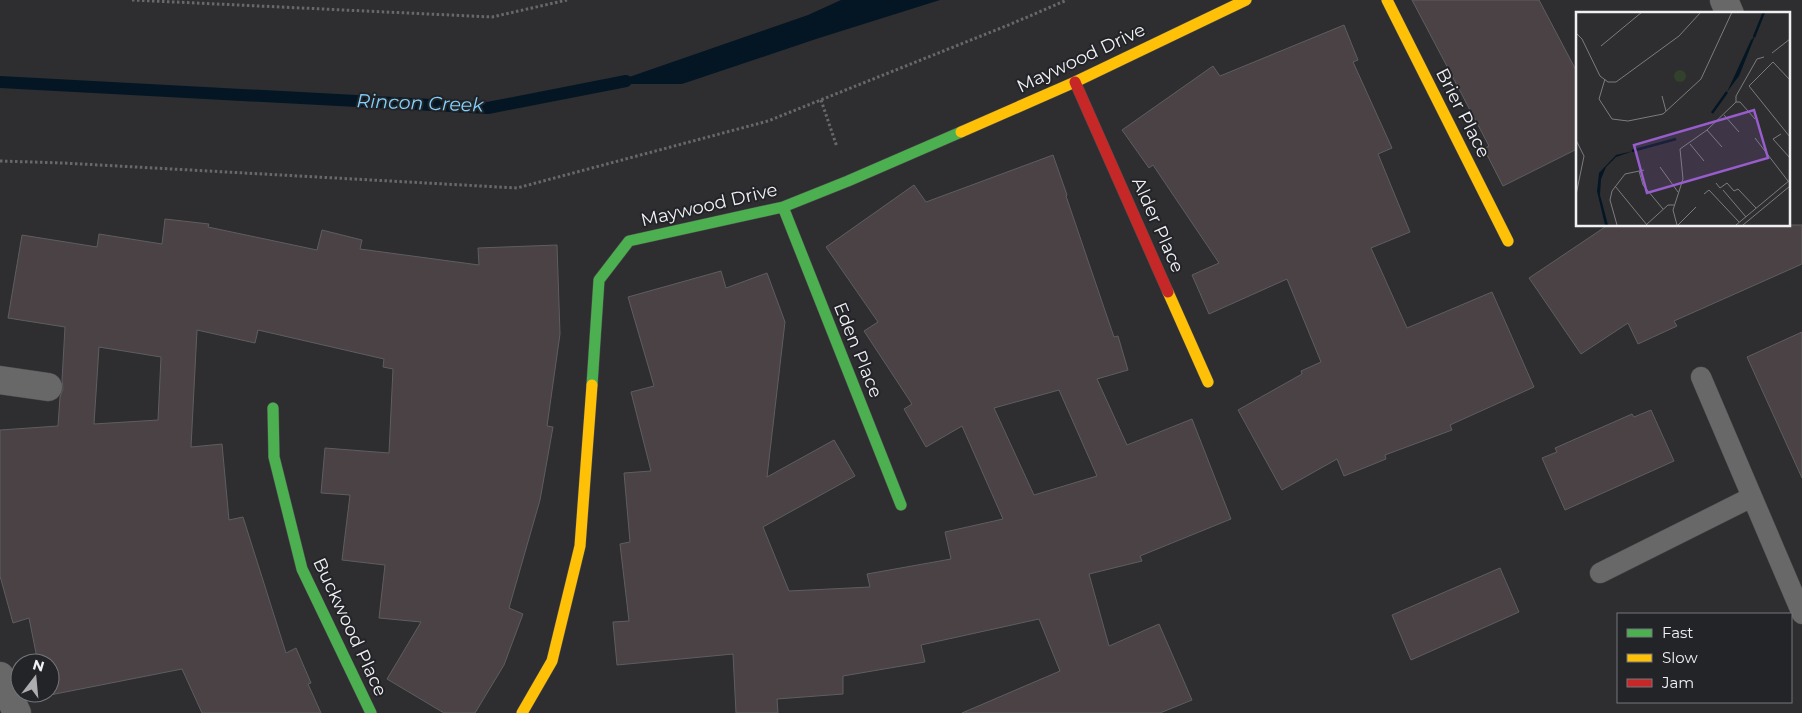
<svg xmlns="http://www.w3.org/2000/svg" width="1802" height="713" viewBox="0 0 1802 713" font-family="Montserrat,sans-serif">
  <rect width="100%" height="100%" fill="#2e2e31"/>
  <path fill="#041623" d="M 841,0 L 940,0 L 816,39 L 682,84 L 609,84 L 808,15 Z"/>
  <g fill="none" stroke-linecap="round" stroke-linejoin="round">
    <path stroke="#041623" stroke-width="12" d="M 0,82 L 488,108 L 626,81"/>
  </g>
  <path fill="#4b4246" stroke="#5e5d5f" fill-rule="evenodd" d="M 1412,0 L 1539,0 L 1577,72 L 1577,149 L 1503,186 L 1484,149 L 1489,146 Z
    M 1344,25 L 1358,60 L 1353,62 L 1392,148 L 1378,154 L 1410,232 L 1371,248 L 1407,328 L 1492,292 L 1534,387 L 1450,425 L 1452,430 L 1385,455 L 1386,459 L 1344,476 L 1337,459 L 1282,490 L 1238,410 L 1302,374 L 1301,371 L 1321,362 L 1287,279 L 1209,314 L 1192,275 L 1219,263 L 1153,165 L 1149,168 L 1122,130 L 1213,66 L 1220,76 Z
    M 1053,155 L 1067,195 L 1066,196 L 1114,337 L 1118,336 L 1128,370 L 1097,379 L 1127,445 L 1192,419 L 1231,519 L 1140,556 L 1142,561 L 1089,574 L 1109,646 L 1159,624 L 1192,700 L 1160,713 L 962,713 L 1060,671 L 1039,619 L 921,645 L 925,662 L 843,676 L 843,694 L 777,699 L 778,713 L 736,713 L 733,654 L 617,665 L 613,622 L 629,621 L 620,544 L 630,542 L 624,473 L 651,471 L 631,392 L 654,386 L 628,297 L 721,271 L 726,288 L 767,273 L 785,322 L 767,477 L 834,440 L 855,476 L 763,527 L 789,591 L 870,587 L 867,574 L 951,559 L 945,532 L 1003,519 L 962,426 L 926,447 L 904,409 L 912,404 L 864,331 L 878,322 L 826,247 L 914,185 L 926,202 ZM 1059,390 L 1097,476 L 1034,495 L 994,408 Z
    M 165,219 L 209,224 L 208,227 L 317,250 L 322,230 L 362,240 L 360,249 L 479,265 L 478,248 L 557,245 L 560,334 L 547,426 L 553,427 L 540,500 L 509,608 L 523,614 L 504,665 L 475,713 L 444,713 L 387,679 L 421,622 L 379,618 L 385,565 L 342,560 L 350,495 L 321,493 L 325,448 L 389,453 L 393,369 L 383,367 L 384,359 L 258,330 L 255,343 L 197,330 L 191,447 L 222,444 L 229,520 L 243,517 L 286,653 L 296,648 L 311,683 L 308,684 L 321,713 L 202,713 L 182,669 L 45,696 L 45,693 L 50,693 L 50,663 L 38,663 L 29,618 L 13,623 L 0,576 L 0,430 L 58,426 L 60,397 L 63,389 L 62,380 L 65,327 L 8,318 L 22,235 L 97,247 L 99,234 L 162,244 ZM 99,347 L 161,357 L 158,420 L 94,424 Z
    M 1608,225 L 1802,225 L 1802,264 L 1674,321 L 1677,326 L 1638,344 L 1628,323 L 1581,354 L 1529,278 Z
    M 1802,332 L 1802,478 L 1747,357 Z
    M 1651,410 L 1674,461 L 1565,510 L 1542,458 L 1557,452 L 1555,448 L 1632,414 L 1634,417 Z
    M 1500,568 L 1519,612 L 1411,660 L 1392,615 Z"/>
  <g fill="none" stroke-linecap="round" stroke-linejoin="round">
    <g stroke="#4b4b4e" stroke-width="21">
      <path id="lane" d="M 1701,377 L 1802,614
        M 1600,573 L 1752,497"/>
    </g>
    <g stroke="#4b4b4e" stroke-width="29">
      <path id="street" d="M 1724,0 L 1730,14
        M 0,380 L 48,387
        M 0,676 L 17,713"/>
    </g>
    <g stroke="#4b4b4e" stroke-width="12">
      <path id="fast" d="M 783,207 L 901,505
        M 592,385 L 599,280 L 629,241 L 783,207 L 848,181 L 961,132
        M 273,408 L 274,457 L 302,569 L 371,713"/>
    </g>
    <g stroke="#4b4b4e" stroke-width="12">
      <path id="slow" d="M 1387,0 L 1508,241
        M 961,132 L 1075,82 L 1246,0
        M 1168,292 L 1208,382
        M 522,713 L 552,661 L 580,546 L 592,385"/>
    </g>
    <g stroke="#4b4b4e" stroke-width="12">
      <path id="jam" d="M 1075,82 L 1168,292"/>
    </g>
    <path stroke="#68686a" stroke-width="3" stroke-dasharray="2.5 2.5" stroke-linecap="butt" d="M 132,0 L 492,17 L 567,0
      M 821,100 L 837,147
      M 0,161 L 63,163 L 517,188 L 768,121 L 1011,24 L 1067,0"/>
    <use href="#lane" stroke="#686869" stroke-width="20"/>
    <use href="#street" stroke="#686869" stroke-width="28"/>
    <use href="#fast" stroke="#4caf50" stroke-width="11"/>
    <use href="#slow" stroke="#ffc107" stroke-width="11"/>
    <use href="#jam" stroke="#c62828" stroke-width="11"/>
  </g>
  <g text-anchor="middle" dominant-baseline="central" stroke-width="4" stroke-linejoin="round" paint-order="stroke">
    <g font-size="18" fill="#f1f1f4" stroke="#232428">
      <text transform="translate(1081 58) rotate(-25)">Maywood Drive</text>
      <text transform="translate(1463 113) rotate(63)">Brier Place</text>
      <text transform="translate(709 205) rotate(-13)">Maywood Drive</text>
      <text transform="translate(1158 225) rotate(66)">Alder Place</text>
      <text transform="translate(858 350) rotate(68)">Eden Place</text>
      <text transform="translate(350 627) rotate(65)">Buckwood Place</text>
    </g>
    <g font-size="19" font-style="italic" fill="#81d2fe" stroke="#232428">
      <text transform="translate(420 103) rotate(2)">Rincon Creek</text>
    </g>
  </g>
  <g transform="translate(1576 12)">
    <rect width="214" height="214" fill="#2e2e31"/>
    <path d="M98 64a6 6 0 1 1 12 0a6 6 0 1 1-12 0Z" fill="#32412b"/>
    <path d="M 179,24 L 163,64 L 151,80 L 175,28 ZM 57,139 L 40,145 L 30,155 L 25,167 L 24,183 L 32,213 L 29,213 L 21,179 L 23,161 L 40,143 Z" fill="#041623"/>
    <path fill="none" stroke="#041623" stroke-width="2.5" d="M 178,25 L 188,0M 136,101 L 151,80M 56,139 L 100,127"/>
    <path fill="none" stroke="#7c7c7f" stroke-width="1" d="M 0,21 L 6,27 L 24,64 L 32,70 L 40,70 L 103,24 L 125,0M 25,34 L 66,0M 196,41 L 214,27M 29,67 L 23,87 L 36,107 L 52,109 L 87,102 L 125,67 L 156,0M 214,68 L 197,50 L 173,74 L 214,125M 86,84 L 90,99M 160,90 L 160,84 L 181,47 L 188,45M 148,103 L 163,120M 131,118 L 146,135M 205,122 L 197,127 L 214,146M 179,126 L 212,169M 0,128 L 8,144 L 0,183M 114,132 L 128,149M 84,155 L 102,180M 63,159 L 67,173 L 87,197M 140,171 L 144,176 L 151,171 L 158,179 L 162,177 L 180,196M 39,174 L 71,213M 147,178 L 170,205M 128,182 L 133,178 L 163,210M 41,213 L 34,188 L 36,179 L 49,162 L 68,158M 70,213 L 92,193 L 98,193M 101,213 L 97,198 L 107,167 L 104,137 L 131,118 L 160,90 L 164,90 L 179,107M 102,213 L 120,195M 160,213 L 214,168M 167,213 L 214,174"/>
    <path fill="#985dcc" fill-opacity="0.15" stroke="#985dcc" stroke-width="2.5" d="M 178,98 L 192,146 L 71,181 L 58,133 Z"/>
    <rect width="214" height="214" fill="none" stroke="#f1f1f4" stroke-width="2.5"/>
  </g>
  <rect x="1617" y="613" width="175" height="90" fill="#232428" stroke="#75767a"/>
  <rect x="1627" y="629" width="25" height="8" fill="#4caf50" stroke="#75767a"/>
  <text x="1662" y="638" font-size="15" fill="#f1f1f4">Fast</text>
  <rect x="1627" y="654" width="25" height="8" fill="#ffc107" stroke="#75767a"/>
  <text x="1662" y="663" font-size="15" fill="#f1f1f4">Slow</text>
  <rect x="1627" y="679" width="25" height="8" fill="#c62828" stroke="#75767a"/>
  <text x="1662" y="688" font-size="15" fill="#f1f1f4">Jam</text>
  <g transform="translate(35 678) rotate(16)"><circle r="24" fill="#232428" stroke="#75767a"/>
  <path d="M0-4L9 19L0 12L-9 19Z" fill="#adadb0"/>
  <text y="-8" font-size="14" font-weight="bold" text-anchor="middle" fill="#f1f1f4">N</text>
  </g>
</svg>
